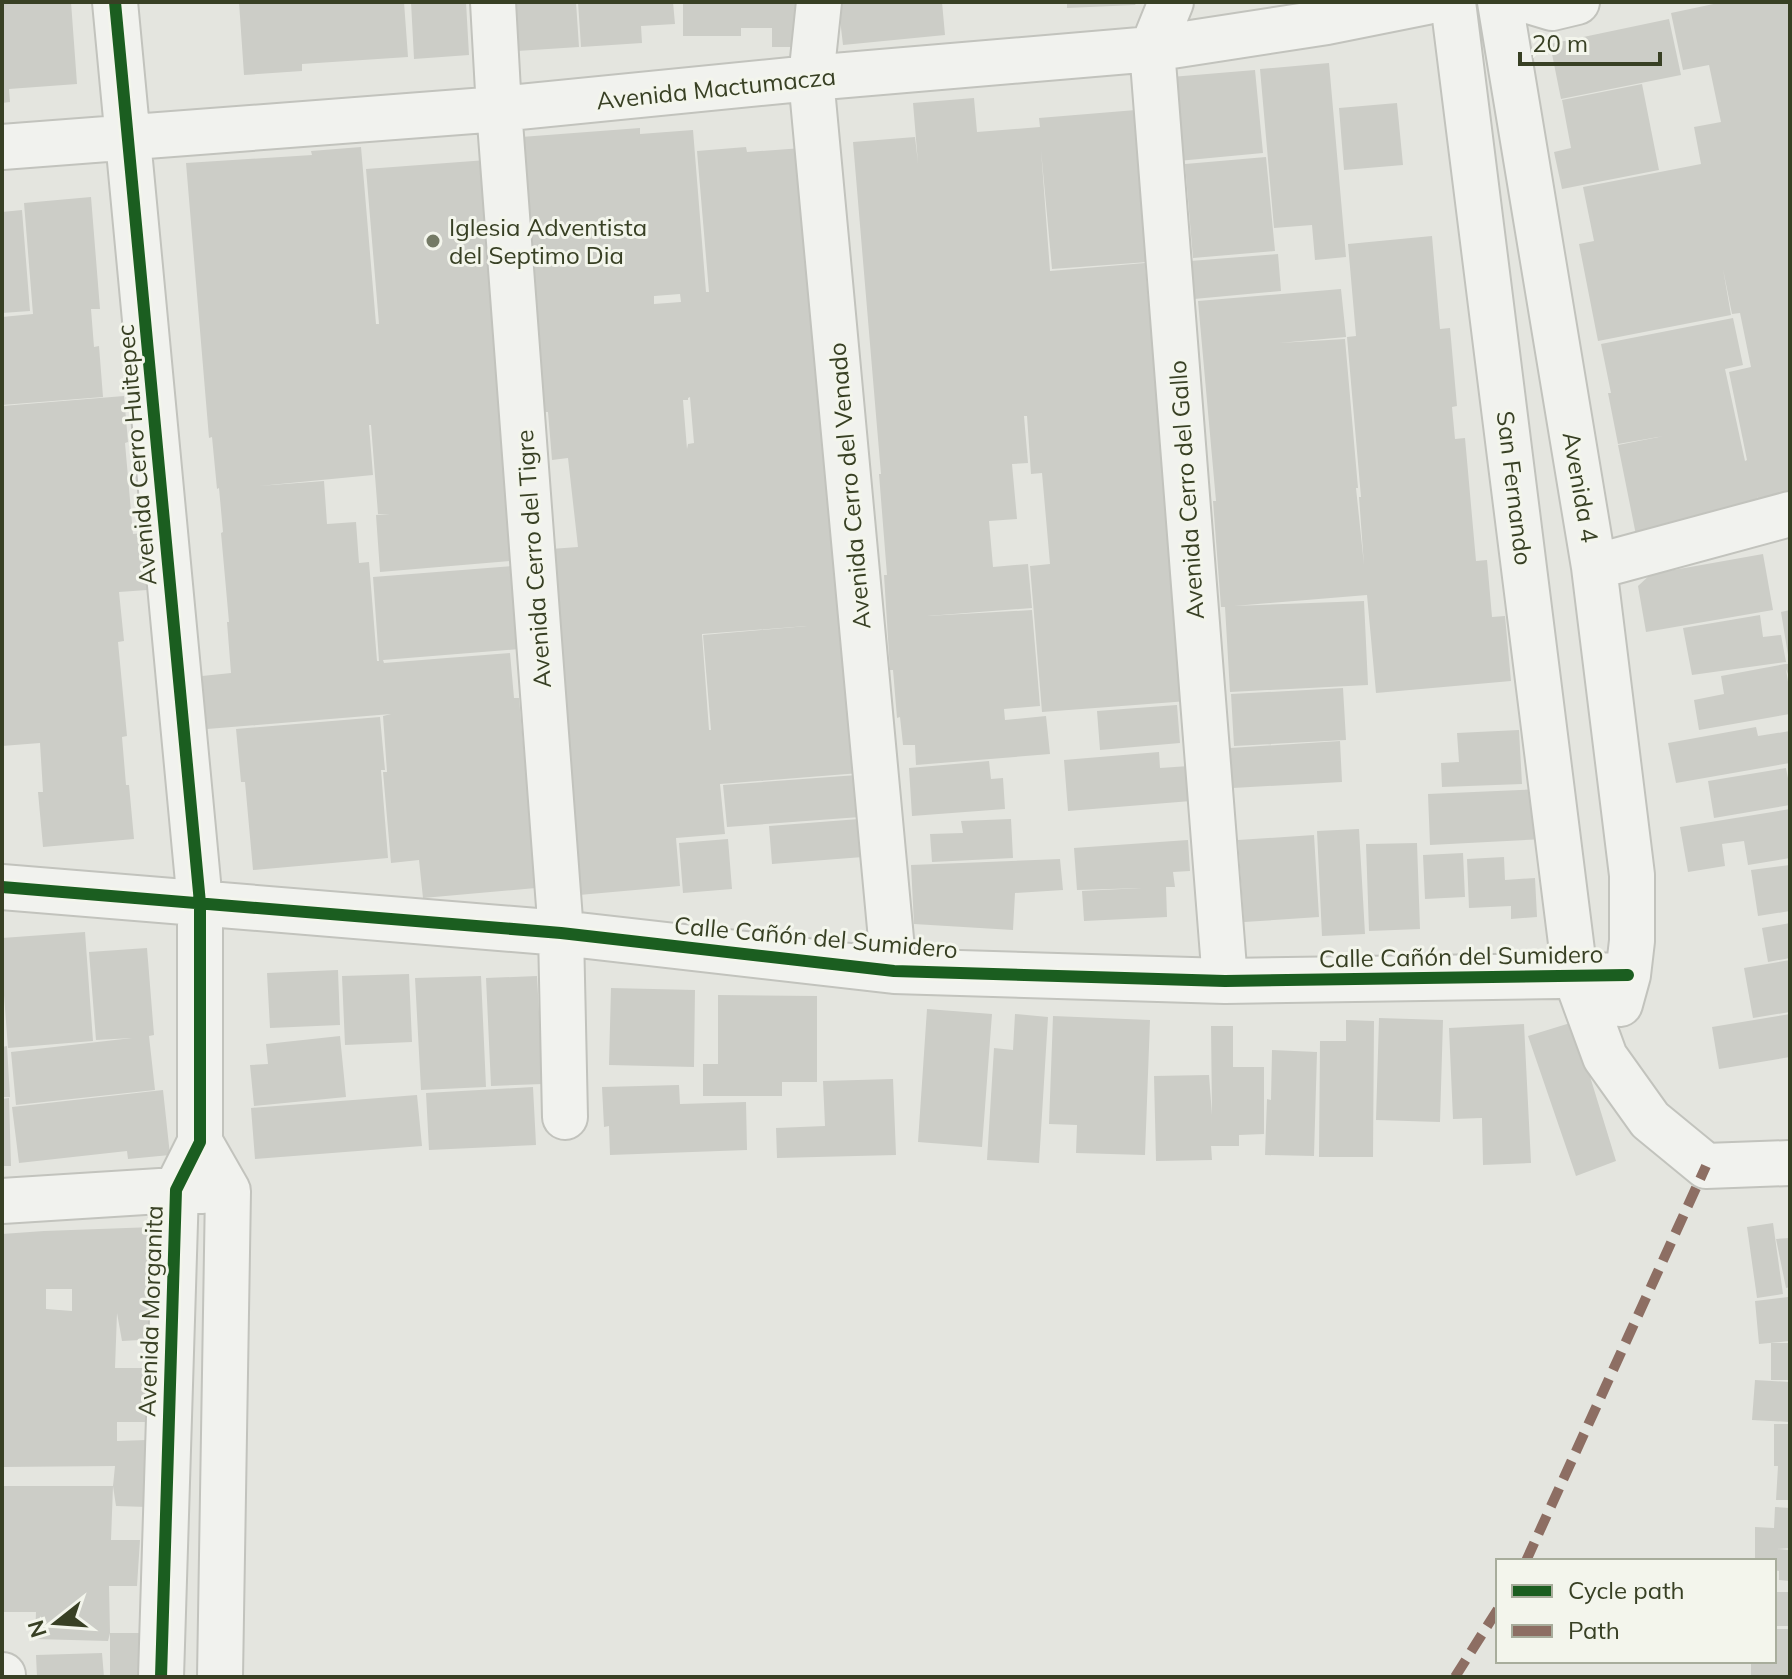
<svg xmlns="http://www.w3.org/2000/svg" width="1792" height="1679" viewBox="0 0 1792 1679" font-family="Mulish,sans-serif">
  <rect width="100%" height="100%" fill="#e4e5df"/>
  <path fill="#cccdc7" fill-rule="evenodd" d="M 2,2 L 71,2 L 77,84 L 9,89 L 10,102 L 2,103 Z
    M 239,2 L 404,2 L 408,57 L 302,64 L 302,71 L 244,75 Z
    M 411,2 L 466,2 L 469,55 L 414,59 Z
    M 513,2 L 576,2 L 579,47 L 517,51 Z
    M 578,2 L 673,2 L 675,24 L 641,26 L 642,43 L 581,47 Z
    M 683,2 L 803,2 L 803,47 L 772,47 L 772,28 L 741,28 L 741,36 L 683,36 Z
    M 838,2 L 942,2 L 945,35 L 843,45 Z
    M 1067,2 L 1137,2 L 1135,5 L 1067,8 Z
    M 1723,2 L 1790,2 L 1790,501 L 1760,507 L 1757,496 L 1759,510 L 1636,535 L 1618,445 L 1664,436 L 1618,444 L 1608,393 L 1611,393 L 1601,344 L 1733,318 L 1743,365 L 1725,369 L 1745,461 L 1747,460 L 1729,372 L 1751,367 L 1740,313 L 1732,314 L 1723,269 L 1731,315 L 1598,341 L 1579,244 L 1594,241 L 1583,187 L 1701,164 L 1694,127 L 1721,122 L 1709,65 L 1683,70 L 1671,13 Z
    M 1669,19 L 1681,75 L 1561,99 L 1550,44 Z
    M 1329,63 L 1346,257 L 1315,260 L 1312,225 L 1274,228 L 1260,69 Z
    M 1255,70 L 1263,153 L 1178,161 L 1171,77 Z
    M 1642,84 L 1659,170 L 1562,189 L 1554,152 L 1571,148 L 1562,100 Z
    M 974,98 L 977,132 L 1040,127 L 1039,118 L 1136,110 L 1148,262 L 1052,269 L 1041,150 L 1050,271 L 1145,263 L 1153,356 L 1158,355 L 1188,701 L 1042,712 L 1030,566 L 1050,564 L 1042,473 L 1031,474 L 1027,416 L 1024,416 L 1028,463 L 1012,464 L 1017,519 L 989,521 L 993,567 L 1028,564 L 1032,608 L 927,616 L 1032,610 L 1040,706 L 1004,709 L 1005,720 L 1046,716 L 1050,754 L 916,765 L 915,745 L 903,745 L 900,717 L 897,718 L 893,670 L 890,670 L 884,575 L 887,575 L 879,474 L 881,474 L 877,427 L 853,142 L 915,137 L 918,163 L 913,103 Z
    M 1397,103 L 1403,165 L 1344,170 L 1339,108 Z
    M 640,128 L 640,134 L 693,130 L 706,292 L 709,292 L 697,151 L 746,147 L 747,152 L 816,147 L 860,773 L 720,784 L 725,834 L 676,838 L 680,886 L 579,895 L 551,549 L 578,547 L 568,458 L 552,460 L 548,412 L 544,412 L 540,361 L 536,361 L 521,137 ZM 680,294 L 681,302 L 654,304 L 654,296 ZM 690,397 L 694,443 L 688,444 L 687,449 L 683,400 L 688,400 L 688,398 ZM 807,626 L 703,635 L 711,730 L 709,730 L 702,634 Z
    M 361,147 L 376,324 L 379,324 L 366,169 L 487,160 L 522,560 L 380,572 L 376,515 L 390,514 L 378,514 L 371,425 L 369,425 L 373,475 L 259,486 L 324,481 L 327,524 L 356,522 L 359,563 L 369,562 L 377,661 L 379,661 L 373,577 L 512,566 L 519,649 L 383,660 L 384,663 L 510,653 L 514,698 L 519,698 L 536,888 L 423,898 L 419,860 L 391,863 L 383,772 L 387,772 L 383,716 L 391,714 L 207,729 L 202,676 L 231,673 L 227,622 L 229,622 L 221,533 L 223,532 L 219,488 L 217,489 L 212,437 L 209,438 L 186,163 L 312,155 L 311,151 Z
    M 1266,157 L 1275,251 L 1193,258 L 1185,164 Z
    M 91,197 L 100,309 L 91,309 L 94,347 L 99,346 L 103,397 L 2,405 L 2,317 L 33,314 L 24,203 Z
    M 22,210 L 30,311 L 2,313 L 2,212 Z
    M 1432,236 L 1440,329 L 1450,328 L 1457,406 L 1452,407 L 1455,439 L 1465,438 L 1476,561 L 1487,560 L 1492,617 L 1505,616 L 1511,681 L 1376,693 L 1367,595 L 1234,606 L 1364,601 L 1368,685 L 1230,692 L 1225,607 L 1221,607 L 1213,501 L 1216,501 L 1198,301 L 1341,289 L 1346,337 L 1279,343 L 1345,339 L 1358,488 L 1356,488 L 1364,565 L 1359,497 L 1361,497 L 1347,337 L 1356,336 L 1348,244 Z
    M 1278,254 L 1281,291 L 1194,299 L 1190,261 Z
    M 124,396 L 128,442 L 125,443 L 133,534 L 143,533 L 147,590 L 119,592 L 124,641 L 118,642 L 127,736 L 122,737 L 126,785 L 129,785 L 134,839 L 43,847 L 38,792 L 43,792 L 40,743 L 2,746 L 2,406 Z
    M 1763,554 L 1773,610 L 1646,632 L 1638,586 L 1651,574 Z
    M 1790,610 L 1790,654 L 1788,655 L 1781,612 Z
    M 1760,615 L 1763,637 L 1781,635 L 1786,662 L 1692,675 L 1683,628 Z
    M 1785,664 L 1790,664 L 1790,679 L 1786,669 L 1790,695 L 1790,714 L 1699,730 L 1694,700 L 1724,694 L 1721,676 Z
    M 1343,688 L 1346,740 L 1234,746 L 1231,694 Z
    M 1177,705 L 1180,743 L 1100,750 L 1097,711 Z
    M 380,717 L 385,770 L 381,770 L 388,858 L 253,870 L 245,782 L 241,782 L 236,729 Z
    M 1756,727 L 1758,736 L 1790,731 L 1790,763 L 1676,783 L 1668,743 Z
    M 1519,730 L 1522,784 L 1442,787 L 1441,763 L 1459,762 L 1457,733 Z
    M 1340,741 L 1342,782 L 1233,788 L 1230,748 Z
    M 1159,752 L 1160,768 L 1189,766 L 1191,801 L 1068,811 L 1064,760 Z
    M 989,761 L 991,779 L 1003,778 L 1005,809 L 912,816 L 909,768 Z
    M 1786,768 L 1790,789 L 1790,805 L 1714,818 L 1708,781 Z
    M 857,775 L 860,817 L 727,827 L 723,785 Z
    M 1541,789 L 1544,839 L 1430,845 L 1428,794 Z
    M 1790,809 L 1790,858 L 1748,865 L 1744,841 L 1722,844 L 1725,866 L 1688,872 L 1680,827 Z
    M 859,819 L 863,857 L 772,864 L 769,826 Z
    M 1011,819 L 1013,858 L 932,862 L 930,834 L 963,833 L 961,821 Z
    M 1359,829 L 1365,934 L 1322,936 L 1317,831 Z
    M 1314,835 L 1319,917 L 1244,922 L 1238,840 Z
    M 728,839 L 732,889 L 683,893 L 679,843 Z
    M 1188,840 L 1190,871 L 1173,872 L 1175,887 L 1166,887 L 1167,917 L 1084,921 L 1082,891 L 1142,888 L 1077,890 L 1074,848 Z
    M 1417,843 L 1420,929 L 1369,931 L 1366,844 Z
    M 1463,853 L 1465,897 L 1425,899 L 1423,855 Z
    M 1504,857 L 1505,880 L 1535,878 L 1537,917 L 1511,919 L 1511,906 L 1469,908 L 1467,859 Z
    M 1060,859 L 1063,890 L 1015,893 L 1013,930 L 914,924 L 911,865 Z
    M 1790,865 L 1790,911 L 1758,916 L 1751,870 Z
    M 1790,923 L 1790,958 L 1768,962 L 1762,928 Z
    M 85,932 L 93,1041 L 8,1048 L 2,969 L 2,938 Z
    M 147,948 L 154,1035 L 149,1036 L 155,1090 L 16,1105 L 11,1052 L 132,1038 L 96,1040 L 89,952 Z
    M 1790,960 L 1790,1012 L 1753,1018 L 1744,968 Z
    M 338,970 L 340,1025 L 270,1028 L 267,973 Z
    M 409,974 L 412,1042 L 345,1045 L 342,976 Z
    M 481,976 L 486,1087 L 421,1090 L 415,978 Z
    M 537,976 L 543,1084 L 491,1086 L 486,978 Z
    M 611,988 L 695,990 L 694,1067 L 609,1065 Z
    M 718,995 L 817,996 L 817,1082 L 782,1082 L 782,1096 L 703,1096 L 703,1064 L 718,1064 Z
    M 927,1009 L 992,1014 L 982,1147 L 918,1142 Z
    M 1015,1014 L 1048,1017 L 1039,1163 L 987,1160 L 994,1048 L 1013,1050 Z
    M 1790,1014 L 1790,1057 L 1719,1069 L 1712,1027 Z
    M 1053,1016 L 1150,1020 L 1145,1155 L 1076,1153 L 1077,1125 L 1049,1124 Z
    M 1379,1018 L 1443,1020 L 1440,1122 L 1376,1120 Z
    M 1346,1020 L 1374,1021 L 1373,1157 L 1319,1157 L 1320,1041 L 1346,1041 Z
    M 1580,1020 L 1584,1057 L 1616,1161 L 1576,1176 L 1528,1036 Z
    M 1524,1024 L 1531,1163 L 1483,1165 L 1482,1118 L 1453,1119 L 1449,1028 Z
    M 1211,1026 L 1233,1026 L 1233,1067 L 1264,1067 L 1264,1134 L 1239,1135 L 1239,1146 L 1211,1146 L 1212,1160 L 1156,1161 L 1154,1076 L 1209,1075 L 1212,1115 Z
    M 340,1036 L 346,1097 L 254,1106 L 250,1065 L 268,1064 L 266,1044 Z
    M 7,1046 L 10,1097 L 2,1097 L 2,1047 Z
    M 1272,1050 L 1317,1052 L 1314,1156 L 1265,1155 L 1267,1099 L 1271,1100 Z
    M 893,1079 L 896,1155 L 777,1158 L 776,1128 L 825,1126 L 823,1081 Z
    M 679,1085 L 680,1104 L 746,1102 L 747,1150 L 610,1155 L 609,1126 L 604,1127 L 602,1087 Z
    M 533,1087 L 536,1145 L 429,1150 L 426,1093 Z
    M 163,1090 L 170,1155 L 128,1159 L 127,1151 L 19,1163 L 12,1107 Z
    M 417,1095 L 422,1146 L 255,1159 L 251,1108 Z
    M 9,1098 L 11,1166 L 2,1166 L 2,1099 Z
    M 1773,1223 L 1783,1294 L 1757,1298 L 1747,1227 Z
    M 154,1227 L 159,1339 L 122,1341 L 117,1313 L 115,1368 L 154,1368 L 155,1422 L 117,1422 L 117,1441 L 147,1440 L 147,1507 L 116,1506 L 113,1486 L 111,1540 L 140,1540 L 137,1586 L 109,1586 L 110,1633 L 108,1641 L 35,1639 L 36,1612 L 2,1612 L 2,1486 L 113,1486 L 115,1466 L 3,1467 L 2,1234 L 44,1231 ZM 46,1289 L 72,1289 L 72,1311 L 46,1309 Z
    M 1790,1238 L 1790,1287 L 1786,1288 L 1776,1239 Z
    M 1788,1297 L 1790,1341 L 1759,1344 L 1755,1301 Z
    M 1771,1343 L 1790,1343 L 1790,1380 L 1771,1380 Z
    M 1755,1380 L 1790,1382 L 1790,1422 L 1752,1420 Z
    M 1774,1424 L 1790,1424 L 1790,1500 L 1776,1500 L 1778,1466 L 1774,1466 Z
    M 1775,1507 L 1790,1508 L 1790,1548 L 1777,1549 L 1790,1550 L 1790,1581 L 1779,1580 L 1779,1571 L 1774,1570 L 1774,1561 L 1755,1561 L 1755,1527 L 1774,1528 Z
    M 1774,1592 L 1790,1592 L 1790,1626 L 1774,1626 Z
    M 1774,1629 L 1790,1629 L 1790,1676 L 1751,1677 L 1751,1661 L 1774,1661 Z
    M 110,1633 L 142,1633 L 143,1677 L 110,1677 Z
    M 102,1653 L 104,1677 L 37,1677 L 36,1655 Z"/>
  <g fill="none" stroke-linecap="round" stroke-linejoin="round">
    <g stroke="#c2c3bd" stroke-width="48">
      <path id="minor" d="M 115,2 L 200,903 L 200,1142 L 176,1190 L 161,1677
        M 493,2 L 499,109 L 561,933 L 565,1117
        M 819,2 L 811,78 L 894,971
        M 1171,2 L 1152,49 L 1225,981
        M 1453,2 L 1575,975 L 1605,1057 L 1650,1120 L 1706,1166 L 1790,1163
        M 1500,2 L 1594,567 L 1632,875 L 1632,941 L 1628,975 L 1620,1004
        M 1532,2 L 1552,8 L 1577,2
        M 2,147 L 499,109 L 811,78 L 1152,49 L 1327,22 L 1427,2
        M 1594,567 L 1790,514
        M 2,887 L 561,933 L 894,971 L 1225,981 L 1628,975
        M 200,1142 L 228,1191 L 220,1677
        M 2,1201 L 176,1190 L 203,1191
        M 2,1675 L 3,1675"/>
    </g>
    <use href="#minor" stroke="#f1f2ee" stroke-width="44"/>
    <path stroke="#8d6e63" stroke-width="10" stroke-dasharray="20 10" stroke-linecap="butt" d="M 1526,1561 L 1706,1166
      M 1455,1677 L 1498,1609"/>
    <g stroke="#f3f5ec" stroke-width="17">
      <path id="cycleway" d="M 115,2 L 200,903 L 200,1142 L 176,1190 L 161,1677
        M 2,887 L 561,933 L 894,971 L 1225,981 L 1628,975"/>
    </g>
    <use href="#cycleway" stroke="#1b5e20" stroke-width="12"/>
  </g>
  <circle fill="#747a65" stroke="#f3f5ec" stroke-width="3" cx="433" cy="241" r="8"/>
  <g text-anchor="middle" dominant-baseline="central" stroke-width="6" stroke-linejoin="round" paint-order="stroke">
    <g font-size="24" fill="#384024" stroke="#f3f5ec">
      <text transform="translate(716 88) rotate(-6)">Avenida Mactumacza</text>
      <text transform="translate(136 455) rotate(-95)">Avenida Cerro Huitepec</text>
      <text transform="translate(849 486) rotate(-95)">Avenida Cerro del Venado</text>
      <text transform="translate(1581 487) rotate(80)">Avenida 4</text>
      <text transform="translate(1515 488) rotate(83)">San Fernando</text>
      <text transform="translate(1186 490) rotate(-94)">Avenida Cerro del Gallo</text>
      <text transform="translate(533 559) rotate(-94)">Avenida Cerro del Tigre</text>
      <text transform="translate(816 937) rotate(5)">Calle Cañón del Sumidero</text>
      <text transform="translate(1461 956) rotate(-1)">Calle Cañón del Sumidero</text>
      <text transform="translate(150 1311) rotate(-88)">Avenida Morganita</text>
    </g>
    <g font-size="24" fill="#384024" stroke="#f3f5ec" text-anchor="start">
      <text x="449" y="227">Iglesia Adventista<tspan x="449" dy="28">del Septimo Dia</tspan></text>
    </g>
  </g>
  <rect width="1792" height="1679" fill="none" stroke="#384024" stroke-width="8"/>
  <rect x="1496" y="1559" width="280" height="104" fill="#f3f5ec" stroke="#a8ad9c" stroke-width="2"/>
  <rect x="1512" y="1585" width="40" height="12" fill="#1b5e20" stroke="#a8ad9c" stroke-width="2"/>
  <text x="1568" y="1599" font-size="24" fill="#384024">Cycle path</text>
  <rect x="1512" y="1625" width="40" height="12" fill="#8d6e63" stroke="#a8ad9c" stroke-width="2"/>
  <text x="1568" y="1639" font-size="24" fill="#384024">Path</text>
  <g transform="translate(56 1623) rotate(253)" stroke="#f3f5ec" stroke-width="6" paint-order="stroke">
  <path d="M0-6L14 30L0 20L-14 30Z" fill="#384024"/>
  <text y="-12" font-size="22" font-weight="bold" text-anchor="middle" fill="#384024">N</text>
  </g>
  <path d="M1520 52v12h140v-12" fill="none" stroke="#384024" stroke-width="4"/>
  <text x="1532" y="52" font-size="24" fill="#384024" stroke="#f3f5ec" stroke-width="6" paint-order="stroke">20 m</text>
</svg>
